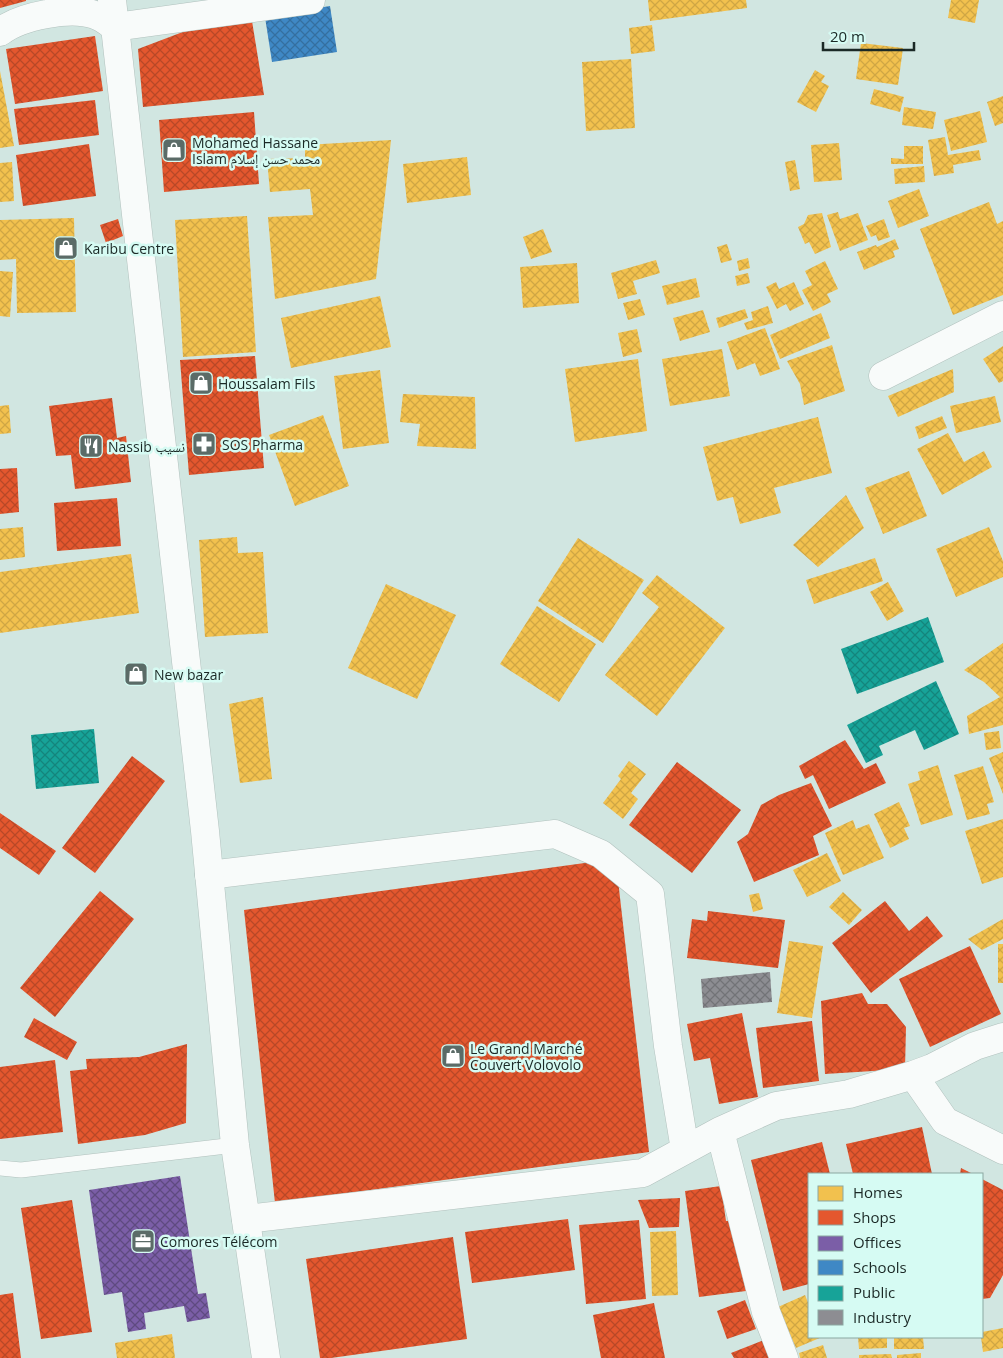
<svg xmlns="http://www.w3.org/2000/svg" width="1003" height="1358" viewBox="0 0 1003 1358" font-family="'Open Sans','Noto Naskh Arabic',sans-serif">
  <defs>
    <pattern id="homes-cross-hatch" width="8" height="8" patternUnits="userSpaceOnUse" patternTransform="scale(1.25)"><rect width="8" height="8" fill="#f2c14e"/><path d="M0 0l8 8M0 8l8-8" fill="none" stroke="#cfa644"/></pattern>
    <pattern id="shops-cross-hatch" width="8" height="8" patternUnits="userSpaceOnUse" patternTransform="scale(1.25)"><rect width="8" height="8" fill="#e4572e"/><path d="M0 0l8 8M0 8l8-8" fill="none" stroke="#b84827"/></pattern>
    <pattern id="offices-cross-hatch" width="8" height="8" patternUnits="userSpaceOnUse" patternTransform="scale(1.25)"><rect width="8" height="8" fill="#7b5ea7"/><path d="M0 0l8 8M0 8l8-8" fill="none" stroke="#5e4a80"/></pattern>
    <pattern id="schools-cross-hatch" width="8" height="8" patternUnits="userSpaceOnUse" patternTransform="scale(1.25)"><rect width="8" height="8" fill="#3f88c5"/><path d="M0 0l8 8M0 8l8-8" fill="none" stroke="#346fa0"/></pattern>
    <pattern id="public-cross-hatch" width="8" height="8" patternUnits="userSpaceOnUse" patternTransform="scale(1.25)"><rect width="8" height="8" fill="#17a398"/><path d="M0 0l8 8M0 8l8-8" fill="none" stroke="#14857c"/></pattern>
    <pattern id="industry-cross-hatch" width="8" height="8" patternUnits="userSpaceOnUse" patternTransform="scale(1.25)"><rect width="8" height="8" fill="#8d8d92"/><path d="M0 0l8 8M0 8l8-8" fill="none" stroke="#727377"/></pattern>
  </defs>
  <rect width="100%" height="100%" fill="#d1e6e1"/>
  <path fill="url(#homes-cross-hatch)" d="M 648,0 L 746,0 L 747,8 L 650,21 Z
    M 951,0 L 979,0 L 975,23 L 948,18 Z
    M 652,25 L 655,51 L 631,54 L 629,28 Z
    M 861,43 L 903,48 L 898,85 L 856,79 Z
    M 631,59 L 635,128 L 586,131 L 582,62 Z
    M 815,70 L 825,76 L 821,82 L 829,86 L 816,112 L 797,102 Z
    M 0,71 L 14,146 L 0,148 Z
    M 874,89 L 904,97 L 900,112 L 870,104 Z
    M 1003,96 L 1003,123 L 995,126 L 987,102 Z
    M 904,107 L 936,112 L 933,129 L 902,125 Z
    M 980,111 L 987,142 L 951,151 L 944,120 Z
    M 945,137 L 948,155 L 979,150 L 981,160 L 953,165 L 954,173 L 934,176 L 928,140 Z
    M 391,140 L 376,279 L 275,299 L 268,217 L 313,215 L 310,189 L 270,192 L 267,159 L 305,158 L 305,145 Z
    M 839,143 L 842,180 L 814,182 L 811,145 Z
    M 904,146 L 923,146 L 923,164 L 891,164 L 891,158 L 904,159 Z
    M 467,157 L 471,195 L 407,203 L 403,164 Z
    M 795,160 L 800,189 L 790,191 L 785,162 Z
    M 12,162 L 14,201 L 0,202 L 0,163 Z
    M 924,166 L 925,182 L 895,184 L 894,169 Z
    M 919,189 L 929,216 L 898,228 L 888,201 Z
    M 989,202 L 997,224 L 1003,221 L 1003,295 L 953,315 L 920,229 Z
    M 838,212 L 840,219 L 858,213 L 868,240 L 840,251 L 827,215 Z
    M 822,213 L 831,247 L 815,254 L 809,242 L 805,244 L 798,227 L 804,224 L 808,215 Z
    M 247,216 L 256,352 L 183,357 L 175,220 Z
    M 74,218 L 76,312 L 17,313 L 16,259 L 0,260 L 0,220 Z
    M 884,219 L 890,237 L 878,241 L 876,235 L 871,237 L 866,226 Z
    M 543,229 L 552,252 L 531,259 L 523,237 Z
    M 895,239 L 899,249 L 893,251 L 895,257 L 864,270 L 857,252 L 876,245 L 877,247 Z
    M 727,244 L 732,260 L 721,263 L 717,247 Z
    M 748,258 L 750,268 L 739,271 L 737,261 Z
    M 656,260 L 660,273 L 633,281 L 637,294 L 618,299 L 611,273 Z
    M 825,261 L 838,289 L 827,294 L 831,302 L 813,311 L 802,290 L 812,285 L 805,271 Z
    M 577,263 L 579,303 L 523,308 L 520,267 Z
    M 0,271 L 13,272 L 10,317 L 0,316 Z
    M 748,273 L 750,283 L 737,286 L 735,276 Z
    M 696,278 L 700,297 L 667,305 L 662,286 Z
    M 776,282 L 779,289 L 794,282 L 804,304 L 790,311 L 786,304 L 777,309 L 766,287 Z
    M 380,296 L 391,347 L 291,368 L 281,318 Z
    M 640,299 L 645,315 L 628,320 L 623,303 Z
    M 768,306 L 773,323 L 747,330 L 744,323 L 753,320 L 751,312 Z
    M 745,309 L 748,318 L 719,328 L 716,318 Z
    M 703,310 L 710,332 L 680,341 L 673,318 Z
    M 821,313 L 830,338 L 780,359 L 770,335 Z
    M 765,328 L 780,369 L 760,376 L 755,363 L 737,370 L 727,342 Z
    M 637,329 L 642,352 L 623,357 L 618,333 Z
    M 832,345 L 845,391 L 804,405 L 800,384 L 787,361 Z
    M 1003,346 L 1003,381 L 999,383 L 983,359 Z
    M 722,349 L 730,396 L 670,406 L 662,359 Z
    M 638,359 L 647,431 L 575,442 L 565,369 Z
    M 953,369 L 954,392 L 898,417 L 888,396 Z
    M 380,370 L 389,443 L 343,449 L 334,376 Z
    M 403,394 L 475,397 L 476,449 L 417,446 L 420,424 L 400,422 Z
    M 995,396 L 1001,422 L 956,433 L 950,406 Z
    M 9,405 L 11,433 L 0,434 L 0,406 Z
    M 323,415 L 349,486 L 295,506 L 269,435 Z
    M 942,416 L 947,428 L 919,439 L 915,427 Z
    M 818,417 L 832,473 L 774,488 L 781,513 L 740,524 L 733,497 L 717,501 L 703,447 Z
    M 948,433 L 964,462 L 984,451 L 992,467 L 942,495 L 917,449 Z
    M 909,471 L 927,516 L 883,534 L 865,488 Z
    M 846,495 L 864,528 L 818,567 L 793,545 Z
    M 23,527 L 25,557 L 0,560 L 0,529 Z
    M 989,527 L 1003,561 L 1003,577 L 956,597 L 936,549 Z
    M 237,537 L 238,553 L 263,552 L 268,633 L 205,637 L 199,540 Z
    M 578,538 L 644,580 L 603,643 L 538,601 Z
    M 131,554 L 139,613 L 0,633 L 0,572 Z
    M 875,558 L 883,581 L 814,604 L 806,580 Z
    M 657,575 L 725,628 L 657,716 L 605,675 L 659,607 L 642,593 Z
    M 888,582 L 904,611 L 887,621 L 870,592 Z
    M 386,584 L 456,615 L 417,699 L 348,668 Z
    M 537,606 L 596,644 L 559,702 L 500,664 Z
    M 1003,643 L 1003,725 L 969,734 L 967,716 L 1000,697 L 984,682 L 964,670 Z
    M 263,697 L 272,779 L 240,783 L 229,704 Z
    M 999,731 L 1001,748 L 986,750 L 984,733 Z
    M 1003,752 L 1003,794 L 989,758 Z
    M 629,761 L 646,774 L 631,793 L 638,799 L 623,819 L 603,803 L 621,779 L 618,776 Z
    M 938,765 L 953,815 L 921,825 L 908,784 L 920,780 L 918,772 Z
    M 983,766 L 994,802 L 987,804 L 990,814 L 967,820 L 954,775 Z
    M 899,802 L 910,826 L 904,828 L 909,839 L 890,848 L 874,814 Z
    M 1003,819 L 1003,877 L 982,884 L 965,831 Z
    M 853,820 L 856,829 L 869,824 L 884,858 L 843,875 L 825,833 Z
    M 827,853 L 841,881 L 807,897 L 793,870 Z
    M 843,892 L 862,910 L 849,925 L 829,907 Z
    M 759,893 L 763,909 L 753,912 L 749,895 Z
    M 1003,919 L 1003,939 L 982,950 L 968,939 Z
    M 789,941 L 823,946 L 812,1018 L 777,1013 Z
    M 998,944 L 1003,944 L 1003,983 L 998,983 Z
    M 676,1231 L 678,1295 L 652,1296 L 650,1232 Z
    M 805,1295 L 809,1305 L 809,1337 L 822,1337 L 796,1348 L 778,1307 Z
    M 1003,1328 L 1003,1348 L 983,1352 L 981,1337 L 982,1332 Z
    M 172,1334 L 175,1358 L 117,1358 L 115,1343 Z
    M 858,1337 L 887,1337 L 887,1348 L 859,1349 Z
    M 894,1337 L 923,1337 L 924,1349 L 894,1349 Z
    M 823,1345 L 827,1358 L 800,1358 L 799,1353 Z
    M 921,1353 L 921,1358 L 897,1358 L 897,1355 Z
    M 891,1354 L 892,1358 L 859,1358 L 859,1355 Z"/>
  <path fill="url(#shops-cross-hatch)" d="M 0,0 L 26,0 L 26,1 L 0,8 Z
    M 252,21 L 264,95 L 143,107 L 138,49 L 188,30 Z
    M 95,36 L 103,91 L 15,104 L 6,49 Z
    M 95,100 L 99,135 L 19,145 L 14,109 Z
    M 254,112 L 259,184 L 164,192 L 159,120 Z
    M 89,144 L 96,196 L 23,206 L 16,155 Z
    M 118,219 L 123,236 L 106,243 L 100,225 Z
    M 255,356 L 264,468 L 189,475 L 180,360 Z
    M 112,398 L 117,438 L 126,436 L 131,482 L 75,489 L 71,455 L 56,456 L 49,406 Z
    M 17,468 L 19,512 L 0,514 L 0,469 Z
    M 117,498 L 121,546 L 57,551 L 54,503 Z
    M 845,740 L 864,769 L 876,763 L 886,783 L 829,809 L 813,775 L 805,779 L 799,766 Z
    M 132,756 L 165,781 L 95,873 L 62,848 Z
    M 677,762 L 741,810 L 692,873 L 629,825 Z
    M 811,783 L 832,826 L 813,836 L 819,855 L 754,882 L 737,842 L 748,834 L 761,805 L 779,795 Z
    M 0,813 L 56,851 L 39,875 L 0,848 Z
    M 592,862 L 618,880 L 649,1152 L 275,1203 L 244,910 Z
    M 100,891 L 134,919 L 55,1017 L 20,988 Z
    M 885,901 L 909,931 L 927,916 L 943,936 L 871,993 L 832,943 Z
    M 708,911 L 785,920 L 778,968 L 687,958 L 692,919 L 707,921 Z
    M 970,946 L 1001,1014 L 930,1047 L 899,979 Z
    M 862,993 L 868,1004 L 887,1004 L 906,1027 L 905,1069 L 825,1074 L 821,1001 Z
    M 742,1013 L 758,1097 L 719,1104 L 710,1058 L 694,1061 L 687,1024 Z
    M 34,1018 L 77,1042 L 67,1060 L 24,1037 Z
    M 812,1021 L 819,1081 L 763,1088 L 756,1028 Z
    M 187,1044 L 186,1123 L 145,1135 L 78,1144 L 70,1071 L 87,1069 L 86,1059 L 139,1057 Z
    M 55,1060 L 63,1132 L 0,1139 L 0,1067 Z
    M 922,1127 L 932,1174 L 853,1174 L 846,1144 Z
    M 822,1142 L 830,1174 L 809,1174 L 809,1284 L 783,1291 L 751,1160 Z
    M 961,1168 L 973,1174 L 960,1174 Z
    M 982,1179 L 1003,1190 L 1003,1275 L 990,1298 L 982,1299 Z
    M 721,1186 L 726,1221 L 737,1220 L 746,1291 L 699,1297 L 685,1191 Z
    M 680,1198 L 679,1227 L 649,1228 L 638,1200 Z
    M 72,1200 L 92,1332 L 41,1339 L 21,1208 Z
    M 568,1219 L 575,1270 L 472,1283 L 465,1232 Z
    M 639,1220 L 646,1299 L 586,1304 L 579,1225 Z
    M 453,1237 L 467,1339 L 331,1358 L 320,1358 L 306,1259 Z
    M 13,1293 L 21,1358 L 0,1358 L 0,1295 Z
    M 745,1300 L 756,1329 L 727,1339 L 717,1311 Z
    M 654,1303 L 665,1358 L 601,1358 L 593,1315 Z
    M 764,1340 L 772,1358 L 734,1358 L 731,1353 Z"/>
  <path fill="url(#offices-cross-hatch)" d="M 180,1176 L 198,1294 L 206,1293 L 210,1318 L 187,1322 L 184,1306 L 144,1313 L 146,1329 L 128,1332 L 122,1292 L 104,1295 L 89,1190 Z"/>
  <path fill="url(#schools-cross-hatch)" d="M 330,6 L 337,52 L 272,62 L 265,17 Z"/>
  <path fill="url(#public-cross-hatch)" d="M 928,617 L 944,662 L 857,694 L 841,649 Z
    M 936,681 L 959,734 L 924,750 L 915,730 L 879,746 L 883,755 L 866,763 L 847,725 Z
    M 94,729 L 99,783 L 36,789 L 31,735 Z"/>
  <path fill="url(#industry-cross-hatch)" d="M 770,972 L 772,1002 L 703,1008 L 701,979 Z"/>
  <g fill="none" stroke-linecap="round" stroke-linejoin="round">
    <g stroke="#b1c1bd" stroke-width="16">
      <path id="lane" d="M 0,1168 L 21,1170 L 235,1145"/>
    </g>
    <g stroke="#b1c1bd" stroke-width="29">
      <path id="street" d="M 0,32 C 20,16 71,6 95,15 C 102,17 109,23 115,27 L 311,0
        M 883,376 L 1003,315
        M 209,875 L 555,834 L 601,854 L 650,894 L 668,1046 L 685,1150
        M 913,1075 L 945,1121 L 1003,1150
        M 720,1131 L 766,1312 L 784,1358
        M 246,1219 L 643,1173 L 720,1131 L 776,1106 L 849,1094 L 913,1075 L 932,1068 L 975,1046 L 1003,1037"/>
    </g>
    <g stroke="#b1c1bd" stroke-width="29">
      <path id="secondary" d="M 112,0 L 205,831 L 235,1145 L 266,1358"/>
    </g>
    <use href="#lane" stroke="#f8fbfa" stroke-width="15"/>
    <use href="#street" stroke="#f8fbfa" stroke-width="28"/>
    <use href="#secondary" stroke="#f8fbfa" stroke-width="28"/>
  </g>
  <defs>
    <g id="shop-square" transform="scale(1.25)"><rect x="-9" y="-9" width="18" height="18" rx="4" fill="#5b6b67" stroke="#d6fbf3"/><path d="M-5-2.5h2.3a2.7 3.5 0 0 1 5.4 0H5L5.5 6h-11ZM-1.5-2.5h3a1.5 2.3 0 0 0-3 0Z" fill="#fff"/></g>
    <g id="pharmacy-square" transform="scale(1.25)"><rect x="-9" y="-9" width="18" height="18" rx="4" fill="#5b6b67" stroke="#d6fbf3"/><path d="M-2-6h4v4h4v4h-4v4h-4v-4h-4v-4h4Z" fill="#fff"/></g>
    <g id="restaurant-square" transform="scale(1.25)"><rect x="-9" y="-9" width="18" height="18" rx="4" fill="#5b6b67" stroke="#d6fbf3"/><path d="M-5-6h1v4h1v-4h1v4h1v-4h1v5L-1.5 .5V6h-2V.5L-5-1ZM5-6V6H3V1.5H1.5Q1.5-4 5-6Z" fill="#fff"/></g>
    <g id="office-square" transform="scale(1.25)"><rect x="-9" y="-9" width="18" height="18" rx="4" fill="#5b6b67" stroke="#d6fbf3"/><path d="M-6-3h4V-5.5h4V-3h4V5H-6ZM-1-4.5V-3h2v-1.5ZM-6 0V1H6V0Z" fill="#fff"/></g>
  </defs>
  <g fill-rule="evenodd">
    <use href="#shop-square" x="174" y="150"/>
    <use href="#shop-square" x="66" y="248"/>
    <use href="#shop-square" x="201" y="383"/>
    <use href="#pharmacy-square" x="204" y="444"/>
    <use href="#restaurant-square" x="91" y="446"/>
    <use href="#shop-square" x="136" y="674"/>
    <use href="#shop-square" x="453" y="1056"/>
    <use href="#office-square" x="143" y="1241"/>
  </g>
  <g text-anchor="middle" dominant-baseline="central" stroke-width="5" stroke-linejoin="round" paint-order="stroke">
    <g font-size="14" fill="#1b2926" stroke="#d6fbf3" text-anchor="start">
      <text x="192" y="142">Mohamed Hassane<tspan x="192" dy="16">Islam محمد حسن إسلام</tspan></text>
      <text x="84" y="248">Karibu Centre</text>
      <text x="218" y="383">Houssalam Fils</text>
      <text x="222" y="444">SOS Pharma</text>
      <text x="108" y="446">Nassib نسيب</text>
      <text x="154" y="674">New bazar</text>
      <text x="470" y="1048">Le Grand Marché<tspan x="470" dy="16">Couvert Volovolo</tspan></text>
      <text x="160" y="1241">Comores Télécom</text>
    </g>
  </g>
  <rect x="808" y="1173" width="175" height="165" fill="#d6fbf3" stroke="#8ba7a1"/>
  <rect x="818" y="1186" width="25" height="15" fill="#f2c14e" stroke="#8ba7a1"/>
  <text x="853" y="1198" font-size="15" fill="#1b2926">Homes</text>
  <rect x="818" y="1210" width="25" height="15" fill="#e4572e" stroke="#8ba7a1"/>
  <text x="853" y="1223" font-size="15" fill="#1b2926">Shops</text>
  <rect x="818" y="1236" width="25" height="15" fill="#7b5ea7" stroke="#8ba7a1"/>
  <text x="853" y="1248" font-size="15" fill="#1b2926">Offices</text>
  <rect x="818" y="1260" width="25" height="15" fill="#3f88c5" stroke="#8ba7a1"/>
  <text x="853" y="1273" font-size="15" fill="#1b2926">Schools</text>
  <rect x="818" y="1286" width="25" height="15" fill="#17a398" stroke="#8ba7a1"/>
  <text x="853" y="1298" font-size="15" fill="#1b2926">Public</text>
  <rect x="818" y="1310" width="25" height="15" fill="#8d8d92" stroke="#8ba7a1"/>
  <text x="853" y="1323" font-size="15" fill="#1b2926">Industry</text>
  <path d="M823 42v8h91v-8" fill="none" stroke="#1b2926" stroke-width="2.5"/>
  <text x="830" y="42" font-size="15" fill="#1b2926" stroke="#d6fbf3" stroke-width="4" paint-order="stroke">20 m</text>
</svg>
